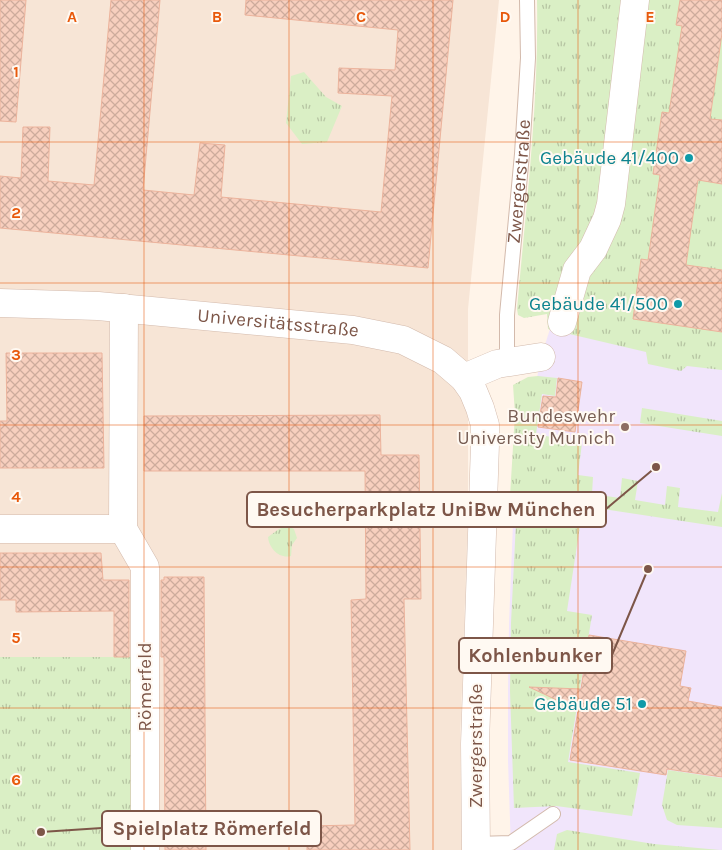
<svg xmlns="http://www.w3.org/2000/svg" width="722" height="850" viewBox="0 0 722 850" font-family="Karla,sans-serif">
  <defs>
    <pattern id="grass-tufts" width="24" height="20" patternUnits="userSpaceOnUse" patternTransform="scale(1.25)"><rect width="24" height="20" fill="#daefc5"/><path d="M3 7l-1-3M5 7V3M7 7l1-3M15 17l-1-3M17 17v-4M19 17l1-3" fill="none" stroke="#b6c4a2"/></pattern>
    <pattern id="building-cross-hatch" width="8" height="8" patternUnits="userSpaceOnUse" patternTransform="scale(1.25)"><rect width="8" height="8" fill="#f7cfbe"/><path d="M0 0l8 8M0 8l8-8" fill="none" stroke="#cdab9c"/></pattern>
  </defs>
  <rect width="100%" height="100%" fill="#fff4e9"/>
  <path fill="#f7e5d6" d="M 0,0 L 499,0 L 468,309 L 468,517 L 460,744 L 462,850 L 0,850 Z"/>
  <path fill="#f1e5fb" d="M 722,0 L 722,850 L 511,850 L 508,761 L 508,691 L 509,624 L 514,498 L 541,357 L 551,326 Z"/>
  <path fill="url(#grass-tufts)" d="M 537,0 L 722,0 L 722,370 L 687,366 L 681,371 L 648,364 L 646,352 L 548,329 L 547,314 L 524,318 L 518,315 L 517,309 C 526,207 539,103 537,0 Z
    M 304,72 L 326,97 L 342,106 L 327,142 L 302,144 L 286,123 L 291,76 Z
    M 538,376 L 557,378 L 555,396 L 542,394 L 536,434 L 582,443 L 578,475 L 593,477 L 592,494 L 620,498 L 622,478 L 638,481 L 635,500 L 665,505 L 667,486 L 680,488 L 678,507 L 718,512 L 722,493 L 722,527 L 583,506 L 567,611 L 592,615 L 568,762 L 640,773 L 632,816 L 556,806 L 514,808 L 510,691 L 511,623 L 517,502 L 510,496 L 515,414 L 513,385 L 528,377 Z
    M 642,408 L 722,421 L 722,436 L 640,423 Z
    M 287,526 L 294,529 L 297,538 L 292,545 L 291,556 C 279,559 269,548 268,537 L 279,529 Z
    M 0,657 L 137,657 L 137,850 L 0,850 Z
    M 668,770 L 722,778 L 722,828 L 677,825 L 667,820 L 662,805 Z
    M 567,830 L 654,844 L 720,850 L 554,850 L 557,834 Z"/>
  <path fill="url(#building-cross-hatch)" stroke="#ecb39c" d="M 0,0 L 26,0 L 16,122 L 0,121 Z
    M 111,0 L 160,0 L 143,190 L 194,195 L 200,143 L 225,145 L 221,197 L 381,212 L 392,96 L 338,93 L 339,68 L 395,70 L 398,30 L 245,15 L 246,0 L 453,0 L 428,268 L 0,228 L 0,176 L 21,178 L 23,127 L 50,127 L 48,181 L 94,185 Z
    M 680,0 L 722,0 L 722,33 L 710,119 L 722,120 L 722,184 L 698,180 L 686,265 L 722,270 L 722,332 L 633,319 L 641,259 L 648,260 L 660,175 L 653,174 L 662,112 L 669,113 L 682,26 L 676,25 Z
    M 6,353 L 102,353 L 104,468 L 0,468 L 0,421 L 7,421 Z
    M 558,378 L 582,382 L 575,432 L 538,427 L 543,396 L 556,397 Z
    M 380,415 L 381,455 L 419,455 L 421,599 L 404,599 L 410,850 L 307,850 L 307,826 L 355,825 L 351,600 L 366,599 L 365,471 L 144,471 L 144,416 Z
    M 0,553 L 101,553 L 103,580 L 129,580 L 129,657 L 114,657 L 114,611 L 16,612 L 16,600 L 0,600 Z
    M 164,577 L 204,577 L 206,850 L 165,850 L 164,657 L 161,657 L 161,580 L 164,580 Z
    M 589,635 L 686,651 L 680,686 L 691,688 L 688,701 L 722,707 L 722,777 L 667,769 L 666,775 L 570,760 L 578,710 L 529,687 L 581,689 Z"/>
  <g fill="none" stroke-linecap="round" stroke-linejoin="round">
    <g stroke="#d3baac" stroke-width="16">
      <g id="lane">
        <path id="s1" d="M 507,362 L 507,315 L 522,154 L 528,58 L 527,0"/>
        <path d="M 476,844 L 511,843 L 553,814"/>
      </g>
    </g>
    <g stroke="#d3baac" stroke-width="29">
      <g id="street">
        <path id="s2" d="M 0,303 L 98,306 L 353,330 L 403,340 L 443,360 L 464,378 L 473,391 L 480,408 L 485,425 L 485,444 L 475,744 L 476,850"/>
        <path d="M 124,308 L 123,529 L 145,567 L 145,850"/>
        <path d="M 562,322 L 577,270 L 593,249 L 607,219 L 611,204 L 635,0"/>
        <path d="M 464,378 L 497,364 L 541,357"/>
        <path d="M 0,529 L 123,529"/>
      </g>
    </g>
    <use href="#lane" stroke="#fff" stroke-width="14"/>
    <use href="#street" stroke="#fff" stroke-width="28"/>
  </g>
  <path fill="none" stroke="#e8590c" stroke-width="1" stroke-opacity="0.55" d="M 144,0 L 144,850M 289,0 L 289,850M 433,0 L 433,850M 578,0 L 578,850M 0,142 L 722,142M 0,283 L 722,283M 0,425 L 722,425M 0,567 L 722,567M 0,708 L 722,708"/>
  <g fill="#0f9aa8" stroke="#fff9f2" stroke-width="2">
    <circle cx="689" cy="158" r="5"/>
    <circle cx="678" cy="304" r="5"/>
    <circle cx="642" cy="704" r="5"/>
  </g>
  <circle fill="#8d6e63" stroke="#fff9f2" stroke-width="2" cx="625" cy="427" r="5"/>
  <g text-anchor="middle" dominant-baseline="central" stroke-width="4" stroke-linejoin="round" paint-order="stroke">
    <g font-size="19" fill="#0d838f" stroke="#fff9f2" text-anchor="end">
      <text x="679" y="158">Gebäude 41/400</text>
      <text x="668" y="304">Gebäude 41/500</text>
      <text x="632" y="704">Gebäude 51</text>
    </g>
    <g font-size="19" fill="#7d5648" stroke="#fff9f2">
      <text stroke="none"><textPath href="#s1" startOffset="181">Zwergerstraße</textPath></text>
      <text stroke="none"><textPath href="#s2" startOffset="279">Universitätsstraße</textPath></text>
      <text transform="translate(145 687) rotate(-90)">Römerfeld</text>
      <text transform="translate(476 746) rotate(-90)">Zwergerstraße</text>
    </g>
    <g font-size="19" fill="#785e54" stroke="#fff9f2" text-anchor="end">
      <text x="615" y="416">Bundeswehr<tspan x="615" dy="22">University Munich</tspan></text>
    </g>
  </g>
  <g font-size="16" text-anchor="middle" font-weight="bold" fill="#e8590c" stroke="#fff9f2" stroke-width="4" stroke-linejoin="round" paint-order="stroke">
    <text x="72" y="22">A</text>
    <text x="217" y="22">B</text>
    <text x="361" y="22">C</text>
    <text x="505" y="22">D</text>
    <text x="650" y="22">E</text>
    <text x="16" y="77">1</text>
    <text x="16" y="218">2</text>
    <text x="16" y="360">3</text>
    <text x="16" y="502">4</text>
    <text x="16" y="643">5</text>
    <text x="16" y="785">6</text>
  </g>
  <path fill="none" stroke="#7d5648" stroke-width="2" d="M656 467L606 509M648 569L612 655M41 832L102 828"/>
  <g fill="#7d5648" stroke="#fff9f2" stroke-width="2">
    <circle cx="656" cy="467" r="5"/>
    <circle cx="648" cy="569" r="5"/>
    <circle cx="41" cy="832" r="5"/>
  </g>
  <g fill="#fff9f2" stroke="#7d5648" stroke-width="2">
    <rect x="247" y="492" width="359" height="35" rx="5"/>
    <rect x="459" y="638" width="153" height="35" rx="5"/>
    <rect x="102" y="811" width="219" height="35" rx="5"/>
  </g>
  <g font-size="20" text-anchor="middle" font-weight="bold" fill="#7d5648">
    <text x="426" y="516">Besucherparkplatz UniBw München</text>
    <text x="535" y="662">Kohlenbunker</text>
    <text x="212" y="835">Spielplatz Römerfeld</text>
  </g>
</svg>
